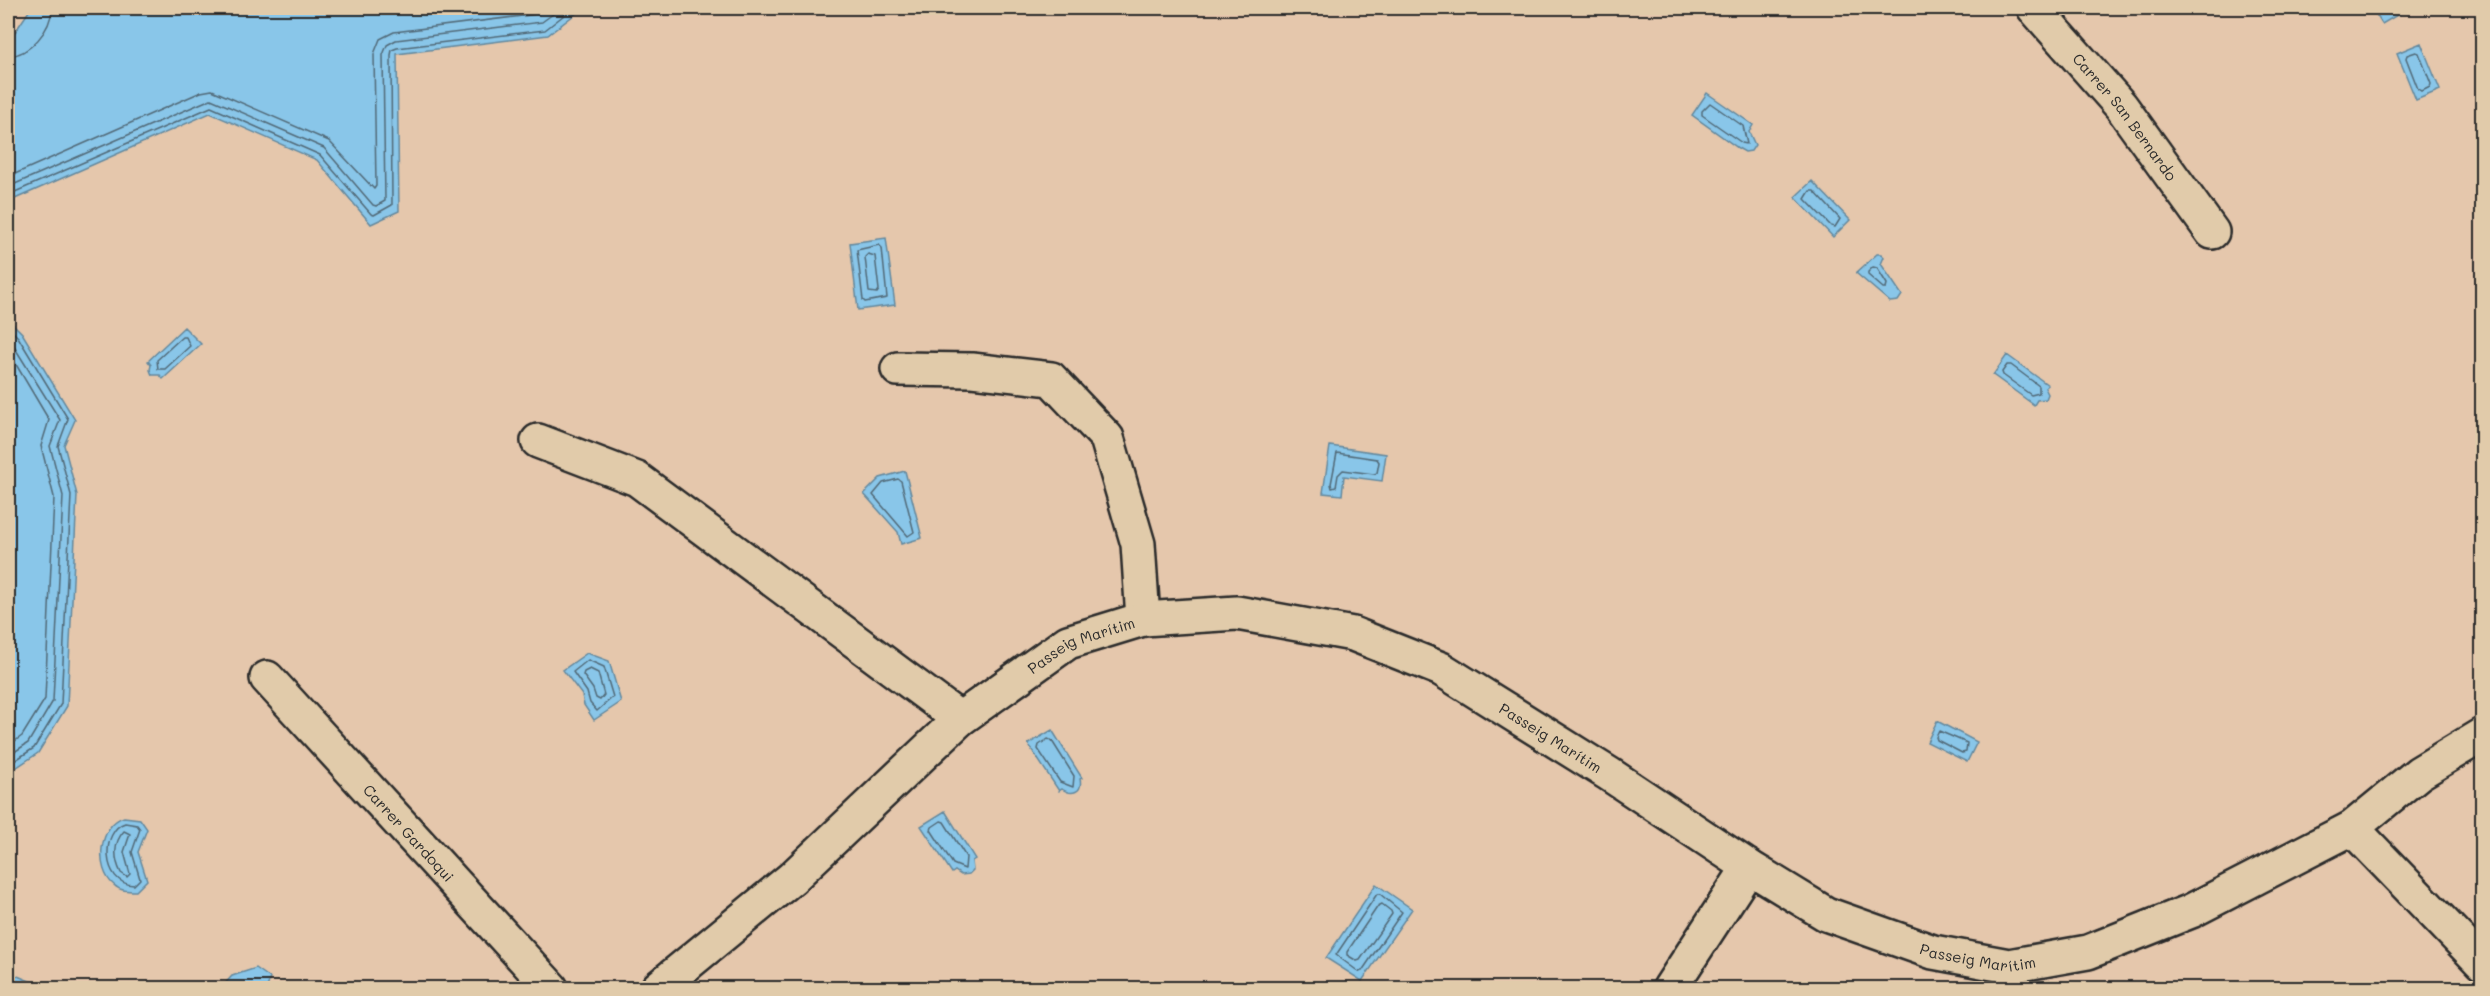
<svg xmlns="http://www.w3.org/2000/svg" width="2490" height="996" viewBox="0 0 2490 996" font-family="Mali,sans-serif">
  <rect width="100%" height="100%" fill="#e5c7ac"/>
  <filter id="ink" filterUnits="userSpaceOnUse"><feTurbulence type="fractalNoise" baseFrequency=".0167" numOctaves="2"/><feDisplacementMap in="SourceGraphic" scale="12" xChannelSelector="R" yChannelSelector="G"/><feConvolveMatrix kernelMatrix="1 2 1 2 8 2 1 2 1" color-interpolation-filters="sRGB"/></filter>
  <g filter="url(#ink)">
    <path fill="#89c6e9" stroke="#63889d" stroke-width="1.5" d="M 31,8 L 583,8 L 548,35 L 397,54 L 399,211 L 371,224 L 317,160 L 210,113 L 8,202 L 8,34 L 15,32 Z
      M 2372,8 L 2402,8 L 2404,11 L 2382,24 Z
      M 2421,43 L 2440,90 L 2416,100 L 2397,53 Z
      M 1707,93 L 1753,125 L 1749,132 L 1755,145 L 1751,151 L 1745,152 L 1738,148 L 1692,115 Z
      M 1812,181 L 1850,220 L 1833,237 L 1795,197 Z
      M 886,238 L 895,305 L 858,310 L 850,243 Z
      M 1877,254 L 1881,254 L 1884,257 L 1881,264 L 1902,295 L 1898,301 L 1890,302 L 1856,273 Z
      M 8,319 L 22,333 L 75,420 L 64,445 L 77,495 L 67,706 L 38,753 L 8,773 Z
      M 184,327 L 201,344 L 163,379 L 160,375 L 152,375 L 150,370 L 151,365 L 148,361 Z
      M 2007,355 L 2048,385 L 2045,388 L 2048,394 L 2046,399 L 2037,400 L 2034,405 L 1993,375 Z
      M 1330,446 L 1386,454 L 1382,481 L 1344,476 L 1342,495 L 1323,493 Z
      M 905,471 L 922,538 L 901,544 L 898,532 L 864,494 L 880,478 Z
      M 587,653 L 609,661 L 621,702 L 594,720 L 584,705 L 582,695 L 563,670 Z
      M 1937,721 L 1977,742 L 1967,762 L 1927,742 Z
      M 1052,730 L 1082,778 L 1080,779 C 1083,792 1072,796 1062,789 L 1059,791 L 1028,744 Z
      M 945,811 L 975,859 L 972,861 L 973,870 L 969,874 L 961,875 L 955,871 L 952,873 L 921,826 Z
      M 124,817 L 140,819 L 147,829 L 138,852 L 147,880 L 136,891 C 128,891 120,891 114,885 C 94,869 99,824 124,817 Z
      M 1376,884 L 1412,909 L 1362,981 L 1326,958 Z
      M 256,968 L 270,978 L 267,988 L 221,988 L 232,976 Z
      M 8,972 L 44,987 L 46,988 L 8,988 Z"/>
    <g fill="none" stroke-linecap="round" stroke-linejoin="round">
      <path stroke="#516977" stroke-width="1.5" d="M 2416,52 L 2419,53 L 2431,84 L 2430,87 L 2422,91 L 2418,89 L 2406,58 L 2407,55 Z
        M 8,56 C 30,55 51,30 52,8
        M 1710,103 L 1743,126 L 1747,144 L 1742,143 L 1702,115 L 1702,111 Z
        M 8,177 L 201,92 L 212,90 L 329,141 L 374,189 L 376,186 L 374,54 L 380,39 L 394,32 L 538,14 L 547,8
        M 8,187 L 211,99 L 324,148 L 373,205 L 376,206 L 385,201 L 383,55 L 387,45 L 396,40 L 542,22 L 561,8
        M 1810,191 L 1814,191 L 1840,219 L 1835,227 L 1831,226 L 1805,199 Z
        M 8,195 L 211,107 L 320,155 L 371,214 L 374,215 L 392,205 L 391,55 L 392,50 L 397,48 L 545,30 L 573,8
        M 879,245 L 882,248 L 887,298 L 865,302 L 863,300 L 857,250 Z
        M 868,254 L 875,256 L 879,290 L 877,293 L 869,292 L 865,257 Z
        M 1873,267 L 1877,268 L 1887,284 L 1886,288 L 1883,288 L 1868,275 L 1868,272 Z
        M 8,327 L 18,337 L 68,419 L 58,446 L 71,495 L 61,704 L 34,748 L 8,765
        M 8,337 L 60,420 L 50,446 L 63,496 L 53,701 L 28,743 L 8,756
        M 182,337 L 186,337 L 190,346 L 165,369 L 158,369 L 157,360 Z
        M 8,351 L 49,420 L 41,446 L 54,497 L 45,699 L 22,736 L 8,746
        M 2007,365 L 2011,365 L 2039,386 L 2039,393 L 2031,395 L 2003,375 L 2002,372 Z
        M 1337,453 L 1377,459 L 1379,462 L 1377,473 L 1374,474 L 1343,470 L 1338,475 L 1336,487 L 1332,488 L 1331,484 Z
        M 898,479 L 901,481 L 914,532 L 908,536 L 873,495 L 883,483 Z
        M 588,660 L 604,667 L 613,697 L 597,711 L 590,703 L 587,692 L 573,672 Z
        M 590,669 L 598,673 L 604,695 L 600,700 L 596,698 L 593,689 L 583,675 L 584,672 Z
        M 1939,731 L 1967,743 L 1966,752 L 1962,753 L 1937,740 L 1936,737 Z
        M 1048,739 L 1052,741 L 1074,776 L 1073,787 L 1060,782 L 1038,749 L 1039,745 Z
        M 941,821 L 944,822 L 966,857 L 965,869 L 953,864 L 931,830 L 932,827 Z
        M 125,823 L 137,825 L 140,829 L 132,852 L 140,879 L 134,885 C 101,884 101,830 125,823 Z
        M 124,831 L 130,834 L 124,852 L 130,874 L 127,877 L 121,873 C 114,859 113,843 124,831 Z
        M 1377,894 L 1380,894 L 1402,912 L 1362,971 L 1359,972 L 1336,955 Z
        M 1382,904 L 1391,911 L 1392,914 L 1360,960 L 1357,961 L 1347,955 L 1347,952 L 1378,906 Z"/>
      <g stroke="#2b2b2b" stroke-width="38">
        <g id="minor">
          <path id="s1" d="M 2034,8 L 2121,106 L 2212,232"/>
          <path d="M 898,369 L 972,370 L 1051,379 L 1107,438 L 1138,544 L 1143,619"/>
          <path d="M 538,441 L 637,479 L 960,719"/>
          <path id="s2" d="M 267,678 L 551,988"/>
          <path d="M 2352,828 L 2482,963"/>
          <path id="s3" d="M 658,988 L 792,878 L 960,719 L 1068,642 L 1143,619 L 1237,613 L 1353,634 L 1441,669 L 1609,774 L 1749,867 L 1826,914 L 1933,952 L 2009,966 L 2088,952 L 2191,911 L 2352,828 L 2419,773 L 2482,735"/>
          <path d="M 1670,988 L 1749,867"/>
        </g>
      </g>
      <use href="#minor" stroke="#e1cbaa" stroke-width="33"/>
    </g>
  </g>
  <g text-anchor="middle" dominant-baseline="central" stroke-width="6" stroke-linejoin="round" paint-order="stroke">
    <g font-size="15" fill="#2b2b2b" stroke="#e1cbaa">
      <text stroke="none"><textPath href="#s1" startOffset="142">Carrer San Bernardo</textPath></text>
      <text stroke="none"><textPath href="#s3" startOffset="548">Passeig Marítim</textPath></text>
      <text stroke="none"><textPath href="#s3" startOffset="1052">Passeig Marítim</textPath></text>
      <text stroke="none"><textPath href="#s2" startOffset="210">Carrer Gardoqui</textPath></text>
      <text stroke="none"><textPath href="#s3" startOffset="1538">Passeig Marítim</textPath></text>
    </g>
  </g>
  <rect width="2490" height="996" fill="none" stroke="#e1cbaa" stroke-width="30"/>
  <rect x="15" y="15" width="2460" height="966" fill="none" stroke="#2b2b2b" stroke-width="2" filter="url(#ink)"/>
</svg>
